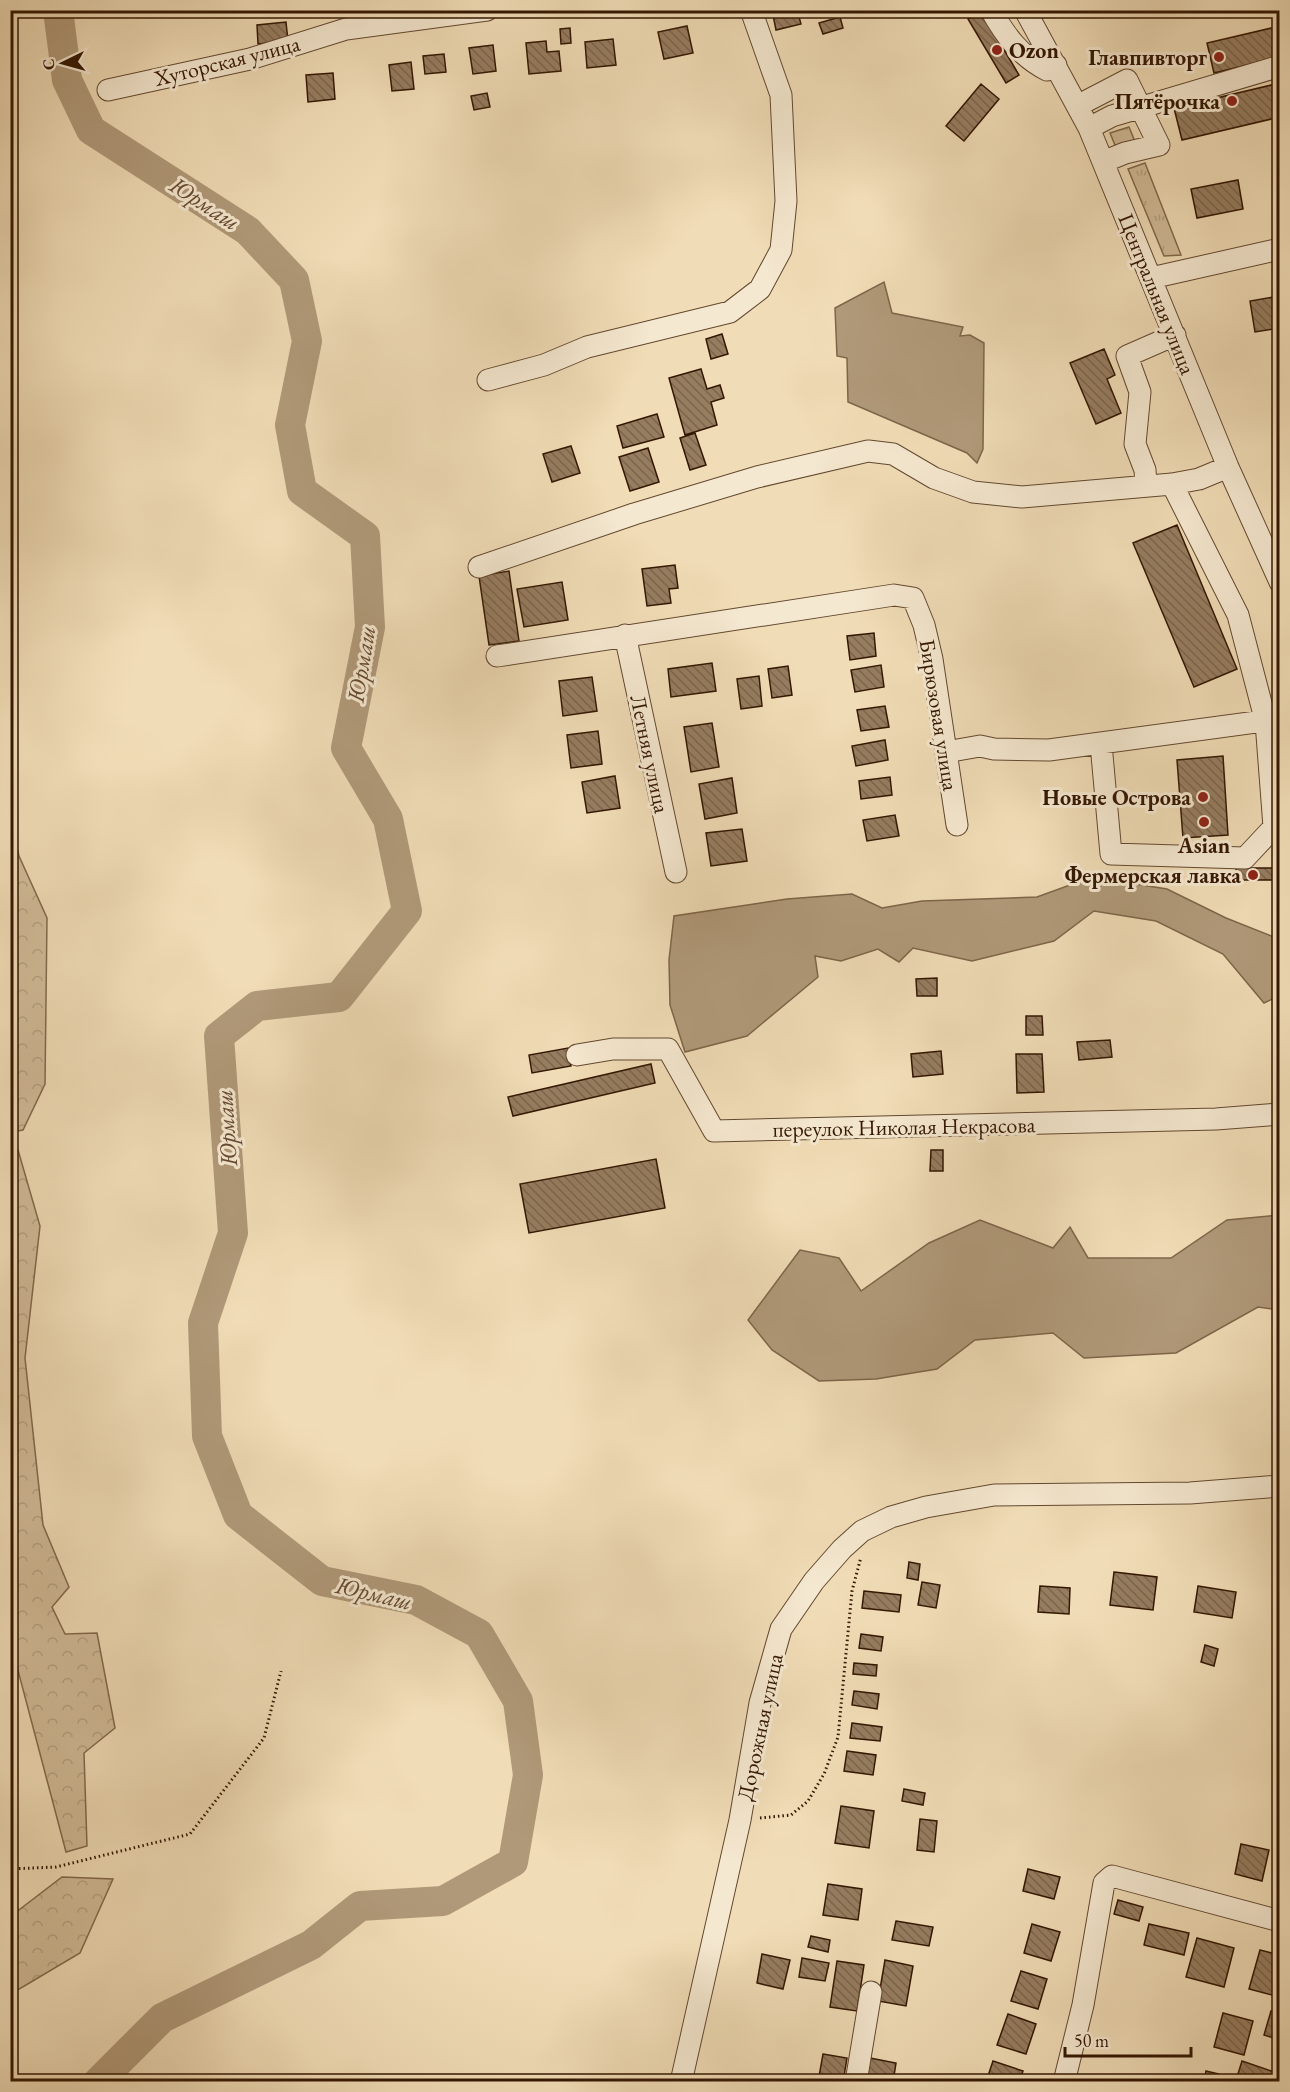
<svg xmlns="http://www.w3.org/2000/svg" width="1290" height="2092" viewBox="0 0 1290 2092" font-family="'EB Garamond',serif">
  <defs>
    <pattern id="grass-tufts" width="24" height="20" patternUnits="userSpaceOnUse" patternTransform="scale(1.5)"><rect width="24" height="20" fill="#d0bb97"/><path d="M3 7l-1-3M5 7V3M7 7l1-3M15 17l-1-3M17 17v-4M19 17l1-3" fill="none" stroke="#b3a080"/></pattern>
    <pattern id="forest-crowns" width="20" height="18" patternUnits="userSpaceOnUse" patternTransform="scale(1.5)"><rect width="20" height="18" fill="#d0bb97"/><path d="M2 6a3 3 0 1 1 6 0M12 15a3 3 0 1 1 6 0" fill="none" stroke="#b3a080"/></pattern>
    <pattern id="building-back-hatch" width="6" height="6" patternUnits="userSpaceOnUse" patternTransform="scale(1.5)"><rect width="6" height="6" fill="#967d60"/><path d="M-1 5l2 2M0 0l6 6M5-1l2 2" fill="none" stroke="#7b654d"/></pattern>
  </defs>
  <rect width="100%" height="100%" fill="#f0dcb6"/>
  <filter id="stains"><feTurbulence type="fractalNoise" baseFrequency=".00333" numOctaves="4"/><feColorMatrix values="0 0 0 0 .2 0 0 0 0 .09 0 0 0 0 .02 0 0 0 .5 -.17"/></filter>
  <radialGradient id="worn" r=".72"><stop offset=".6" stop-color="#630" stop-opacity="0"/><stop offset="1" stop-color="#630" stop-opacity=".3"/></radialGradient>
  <path fill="url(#grass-tufts)" stroke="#82694c" stroke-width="1.5" d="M 1129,127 L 1136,144 L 1117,150 L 1110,133 Z
    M 1145,163 L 1181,255 L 1164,256 L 1128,169 Z"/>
  <path fill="url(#forest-crowns)" stroke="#82694c" stroke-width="1.5" d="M 10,819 L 19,856 L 47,918 L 45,1084 L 23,1130 L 11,1132 Z
    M 18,1150 L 40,1226 L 25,1358 L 43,1525 L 69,1587 L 52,1607 L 65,1634 L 97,1633 L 115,1728 L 84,1753 L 87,1846 L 66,1852 L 11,1644 L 10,1152 Z
    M 62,1877 L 113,1879 L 80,1953 L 11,1994 L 11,1916 Z"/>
  <path fill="#b09979" stroke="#7e6549" stroke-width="1.5" d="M 884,282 L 892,313 L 963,327 L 960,336 L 970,335 L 984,343 L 983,449 L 977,463 L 967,453 L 848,402 L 847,358 L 837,356 L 835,308 Z
    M 1092,877 L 1167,889 L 1226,918 L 1279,939 L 1279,996 L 1264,1003 L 1223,954 L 1156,921 L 1094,911 L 1054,941 L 972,961 L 913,948 L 899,962 L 878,949 L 841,961 L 815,956 L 818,977 L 747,1036 L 685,1052 L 670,1005 L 669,960 L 674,916 L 787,899 L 852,894 L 882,908 L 922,901 L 1037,897 Z
    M 1279,1215 L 1279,1310 L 1258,1307 L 1176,1353 L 1084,1358 L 1053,1333 L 975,1340 L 937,1369 L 876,1379 L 819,1381 L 772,1350 L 748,1320 L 800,1250 L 839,1258 L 861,1291 L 929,1243 L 980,1220 L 1053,1248 L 1070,1227 L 1088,1258 L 1171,1258 L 1227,1220 Z"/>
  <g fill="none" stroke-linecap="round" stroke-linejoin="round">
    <path stroke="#b09979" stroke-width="30" d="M 58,10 L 67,80 L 91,130 L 248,231 L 294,280 L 307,341 L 290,425 L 302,491 L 365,536 L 370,627 L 346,748 L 388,819 L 407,911 L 339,997 L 257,1006 L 219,1036 L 233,1233 L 203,1323 L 207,1436 L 238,1515 L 322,1581 L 416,1600 L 479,1634 L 518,1701 L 528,1775 L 513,1862 L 443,1901 L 360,1906 L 311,1945 L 162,2018 L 98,2082"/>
  </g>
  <path fill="url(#building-back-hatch)" stroke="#341702" stroke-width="1.5" d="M 772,10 L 797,10 L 801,24 L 776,30 Z
    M 981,11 L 1019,75 L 1006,83 L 968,19 Z
    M 840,17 L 843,28 L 823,34 L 819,23 Z
    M 286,22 L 288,41 L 258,44 L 257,25 Z
    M 687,26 L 693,53 L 664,59 L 658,32 Z
    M 1280,26 L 1280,57 L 1214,73 L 1207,43 Z
    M 570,28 L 571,43 L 561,44 L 560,29 Z
    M 613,39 L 616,65 L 587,68 L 585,42 Z
    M 546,41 L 547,52 L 559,51 L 561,71 L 529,74 L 526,43 Z
    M 493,45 L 496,71 L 473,74 L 469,48 Z
    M 444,54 L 446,72 L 425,74 L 423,56 Z
    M 411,62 L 414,89 L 392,91 L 389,65 Z
    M 333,73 L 335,99 L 308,102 L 306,75 Z
    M 1280,83 L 1280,117 L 1182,140 L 1174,108 Z
    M 981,84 L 999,99 L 964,141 L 946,126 Z
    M 487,93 L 490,107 L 474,110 L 471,96 Z
    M 1280,170 L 1280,195 L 1275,171 Z
    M 1238,180 L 1243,209 L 1197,218 L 1191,189 Z
    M 1280,296 L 1280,328 L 1255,332 L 1250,301 Z
    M 722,334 L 728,354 L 711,359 L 706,339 Z
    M 1104,349 L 1115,375 L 1107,379 L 1121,413 L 1096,424 L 1070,363 Z
    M 701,369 L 707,389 L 720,385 L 724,398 L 711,402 L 717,425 L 685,435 L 669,378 Z
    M 1280,372 L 1280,406 L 1279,406 L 1273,373 Z
    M 657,414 L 664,437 L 623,448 L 617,426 Z
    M 695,433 L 706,465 L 690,470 L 680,438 Z
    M 571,446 L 580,473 L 552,482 L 543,454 Z
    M 648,448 L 659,482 L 630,491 L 619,457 Z
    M 1177,525 L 1237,669 L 1194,687 L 1133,543 Z
    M 675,565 L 678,588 L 669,589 L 671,603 L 647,606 L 642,569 Z
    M 509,571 L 519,641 L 489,645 L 479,576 Z
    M 562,582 L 568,620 L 524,627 L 517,589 Z
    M 874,633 L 876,656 L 850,660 L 847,636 Z
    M 712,663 L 716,691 L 671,697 L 668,669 Z
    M 881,665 L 884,687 L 855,692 L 851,670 Z
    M 788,666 L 792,695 L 772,698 L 768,669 Z
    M 759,676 L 762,706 L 741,709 L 737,679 Z
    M 592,677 L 597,711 L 563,716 L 559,681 Z
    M 885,706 L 889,727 L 861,731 L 857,710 Z
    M 712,723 L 719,767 L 691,772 L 684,727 Z
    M 598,731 L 602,764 L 571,768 L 567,735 Z
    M 885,740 L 888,760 L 856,766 L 852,746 Z
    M 1223,756 L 1228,835 L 1183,838 L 1177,760 Z
    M 615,776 L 620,808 L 587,813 L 582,782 Z
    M 890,777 L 892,795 L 861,799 L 859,781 Z
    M 732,778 L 737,813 L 705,819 L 699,784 Z
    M 895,815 L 899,836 L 867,841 L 863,820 Z
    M 742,829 L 747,861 L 711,866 L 706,833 Z
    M 1275,855 L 1280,855 L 1280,880 L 1236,880 L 1236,868 L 1275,868 Z
    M 937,978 L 937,996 L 917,996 L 916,979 Z
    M 1026,1016 L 1042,1016 L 1043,1035 L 1026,1035 Z
    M 1110,1040 L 1112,1057 L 1079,1060 L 1077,1042 Z
    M 568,1048 L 571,1066 L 532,1073 L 529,1055 Z
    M 941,1051 L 943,1074 L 913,1077 L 911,1054 Z
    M 1016,1054 L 1042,1054 L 1044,1092 L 1017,1093 Z
    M 651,1064 L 655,1083 L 513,1116 L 508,1097 Z
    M 931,1150 L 943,1150 L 943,1171 L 930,1171 Z
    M 656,1159 L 665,1208 L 529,1233 L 520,1184 Z
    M 909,1562 L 920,1564 L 918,1580 L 907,1578 Z
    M 1114,1572 L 1157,1577 L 1153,1610 L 1110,1605 Z
    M 922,1582 L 940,1585 L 936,1608 L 918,1605 Z
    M 1040,1586 L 1070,1588 L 1069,1614 L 1038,1612 Z
    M 1198,1586 L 1236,1592 L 1232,1618 L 1194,1612 Z
    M 864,1591 L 901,1595 L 899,1612 L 862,1608 Z
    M 861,1634 L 883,1637 L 881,1651 L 859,1648 Z
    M 1205,1645 L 1218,1649 L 1214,1666 L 1201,1662 Z
    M 854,1663 L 877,1665 L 876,1676 L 853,1674 Z
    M 854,1691 L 879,1694 L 877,1709 L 852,1705 Z
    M 852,1723 L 882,1727 L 880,1741 L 850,1738 Z
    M 847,1751 L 876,1755 L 873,1775 L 844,1771 Z
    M 904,1789 L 925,1793 L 923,1805 L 902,1801 Z
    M 841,1806 L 874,1811 L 869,1848 L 835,1843 Z
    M 920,1819 L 937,1821 L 934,1852 L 917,1850 Z
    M 1241,1844 L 1269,1850 L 1262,1881 L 1235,1874 Z
    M 1028,1869 L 1060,1877 L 1054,1899 L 1023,1891 Z
    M 828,1884 L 862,1889 L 858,1920 L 823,1915 Z
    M 1118,1900 L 1143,1907 L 1139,1921 L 1114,1914 Z
    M 896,1921 L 933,1927 L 929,1946 L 892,1940 Z
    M 1032,1924 L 1060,1932 L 1051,1961 L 1024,1953 Z
    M 1149,1924 L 1189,1933 L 1184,1955 L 1144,1945 Z
    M 811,1936 L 830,1940 L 828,1952 L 808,1947 Z
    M 1197,1938 L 1234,1948 L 1224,1987 L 1186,1977 Z
    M 1260,1950 L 1280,1955 L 1280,1997 L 1249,1989 Z
    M 762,1954 L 790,1960 L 783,1989 L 757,1983 Z
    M 802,1958 L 829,1963 L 825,1981 L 799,1977 Z
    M 885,1960 L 913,1966 L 906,2006 L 878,2001 Z
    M 837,1961 L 864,1965 L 857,2011 L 830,2007 Z
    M 1021,1971 L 1047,1979 L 1038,2009 L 1011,2001 Z
    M 1271,2011 L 1280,2014 L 1280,2040 L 1264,2035 Z
    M 1223,2013 L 1253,2021 L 1244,2055 L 1214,2047 Z
    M 1008,2014 L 1036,2024 L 1026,2054 L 997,2045 Z
    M 823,2054 L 847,2058 L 843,2082 L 818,2082 Z
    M 870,2058 L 896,2063 L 893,2082 L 866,2082 Z
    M 993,2061 L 1023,2071 L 1019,2082 L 986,2082 Z
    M 1242,2061 L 1277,2073 L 1274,2082 L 1249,2082 L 1237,2077 Z
    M 1206,2071 L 1219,2074 L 1217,2082 L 1204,2082 Z"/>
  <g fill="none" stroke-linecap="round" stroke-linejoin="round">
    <g stroke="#63482f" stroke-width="23">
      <path id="minor" d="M 991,10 C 1005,35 1021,57 1047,70 L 1056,65
        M 1025,10 L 1089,128 L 1228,467 L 1280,582
        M 108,90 L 250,59 L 346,29 L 487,10
        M 1077,106 L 1127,80 L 1159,145 L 1125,153 L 1103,162
        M 1089,128 L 1112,116 L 1280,66
        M 1151,278 L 1280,249
        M 488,380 L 544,365 L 587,347 L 730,312 L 760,289 L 781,250 L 786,201 L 781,95 L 751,10
        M 1146,486 L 1145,470 L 1135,444 L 1140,392 L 1127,356 L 1175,335
        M 479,567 L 634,514 L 757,477 L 868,451 L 893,454 L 934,478 L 973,492 L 1022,497 L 1172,484 L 1199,479 L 1228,467
        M 625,635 L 676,872
        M 497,656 L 894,595 L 913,598 L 924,625 L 932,659 L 957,825
        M 1101,744 L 1111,854 L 1245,858 L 1274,827 L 1266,722 L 1238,615 L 1172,484
        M 946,752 L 980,746 L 994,749 L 1049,750 L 1279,719
        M 577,1055 L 613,1049 L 668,1049 L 714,1131 L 1216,1119 L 1280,1114
        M 681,2082 L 740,1820 L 760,1703 L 781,1629 L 814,1581 L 842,1549 L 862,1531 L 891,1517 L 926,1507 L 994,1495 L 1190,1493 L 1280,1486
        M 856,2082 L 871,1992
        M 1064,2082 L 1083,2005 L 1104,1883 L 1112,1876 L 1280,1921"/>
    </g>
    <path stroke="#341702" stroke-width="3" stroke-dasharray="1.5 3" stroke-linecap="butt" d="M 760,1818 L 791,1815 L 808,1801 L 824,1774 L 838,1737 L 852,1591 L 861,1557
      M 10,1869 L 56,1867 L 190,1834 L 264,1738 L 281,1671"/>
    <use href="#minor" stroke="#f5e8d0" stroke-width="21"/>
  </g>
  <g fill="#8f2418" stroke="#f5e8d0" stroke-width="2">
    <circle cx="997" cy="50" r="6"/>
    <circle cx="1219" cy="57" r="6"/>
    <circle cx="1232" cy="101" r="6"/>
    <circle cx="1203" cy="797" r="6"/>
    <circle cx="1204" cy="822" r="6"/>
    <circle cx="1253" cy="875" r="6"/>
  </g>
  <g text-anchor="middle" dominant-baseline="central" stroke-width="6" stroke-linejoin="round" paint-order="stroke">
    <g font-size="22" font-weight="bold" fill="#341702" stroke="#f5e8d0" text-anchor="end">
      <text x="1009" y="50" text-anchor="start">Ozon</text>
      <text x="1207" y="57">Главпивторг</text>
      <text x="1220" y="101">Пятёрочка</text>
      <text x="1191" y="797">Новые Острова</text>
      <text x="1204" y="845" text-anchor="middle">Asian</text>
      <text x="1241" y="875">Фермерская лавка</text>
    </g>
    <g font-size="22" fill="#341702" stroke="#f5e8d0">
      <text transform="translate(227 61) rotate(-14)">Хуторская улица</text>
      <text transform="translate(1157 294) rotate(68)">Центральная улица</text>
      <text transform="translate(939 715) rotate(81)">Бирюзовая улица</text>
      <text transform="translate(650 754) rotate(78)">Летняя улица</text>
      <text transform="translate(904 1127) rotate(-1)">переулок Николая Некрасова</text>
      <text transform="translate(760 1727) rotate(-78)">Дорожная улица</text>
    </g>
    <g font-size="24" font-style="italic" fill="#664b32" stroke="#f5e8d0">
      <text transform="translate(205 203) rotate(33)">Юрмаш</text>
      <text transform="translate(361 664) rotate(-81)">Юрмаш</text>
      <text transform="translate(226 1128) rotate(-94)">Юрмаш</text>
      <text transform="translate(374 1593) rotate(13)">Юрмаш</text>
    </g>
  </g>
  <rect width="1290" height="2092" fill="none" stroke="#f0dcb6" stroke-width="36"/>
  <rect x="12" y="12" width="1266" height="2068" fill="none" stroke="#341702" stroke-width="3"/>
  <rect x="18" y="18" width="1254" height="2056" fill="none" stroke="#341702" stroke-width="1.5"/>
  <g transform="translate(63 63) rotate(265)" stroke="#f5e8d0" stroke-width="4.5" paint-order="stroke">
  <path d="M0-4.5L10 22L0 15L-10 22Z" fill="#341702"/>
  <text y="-9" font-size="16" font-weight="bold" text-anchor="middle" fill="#341702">С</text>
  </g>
  <path d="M1065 2047v9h126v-9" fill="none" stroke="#341702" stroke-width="3"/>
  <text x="1074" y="2047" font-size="18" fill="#341702" stroke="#f5e8d0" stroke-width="4.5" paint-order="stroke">50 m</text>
  <rect width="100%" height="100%" filter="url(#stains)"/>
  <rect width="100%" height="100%" fill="url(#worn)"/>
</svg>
